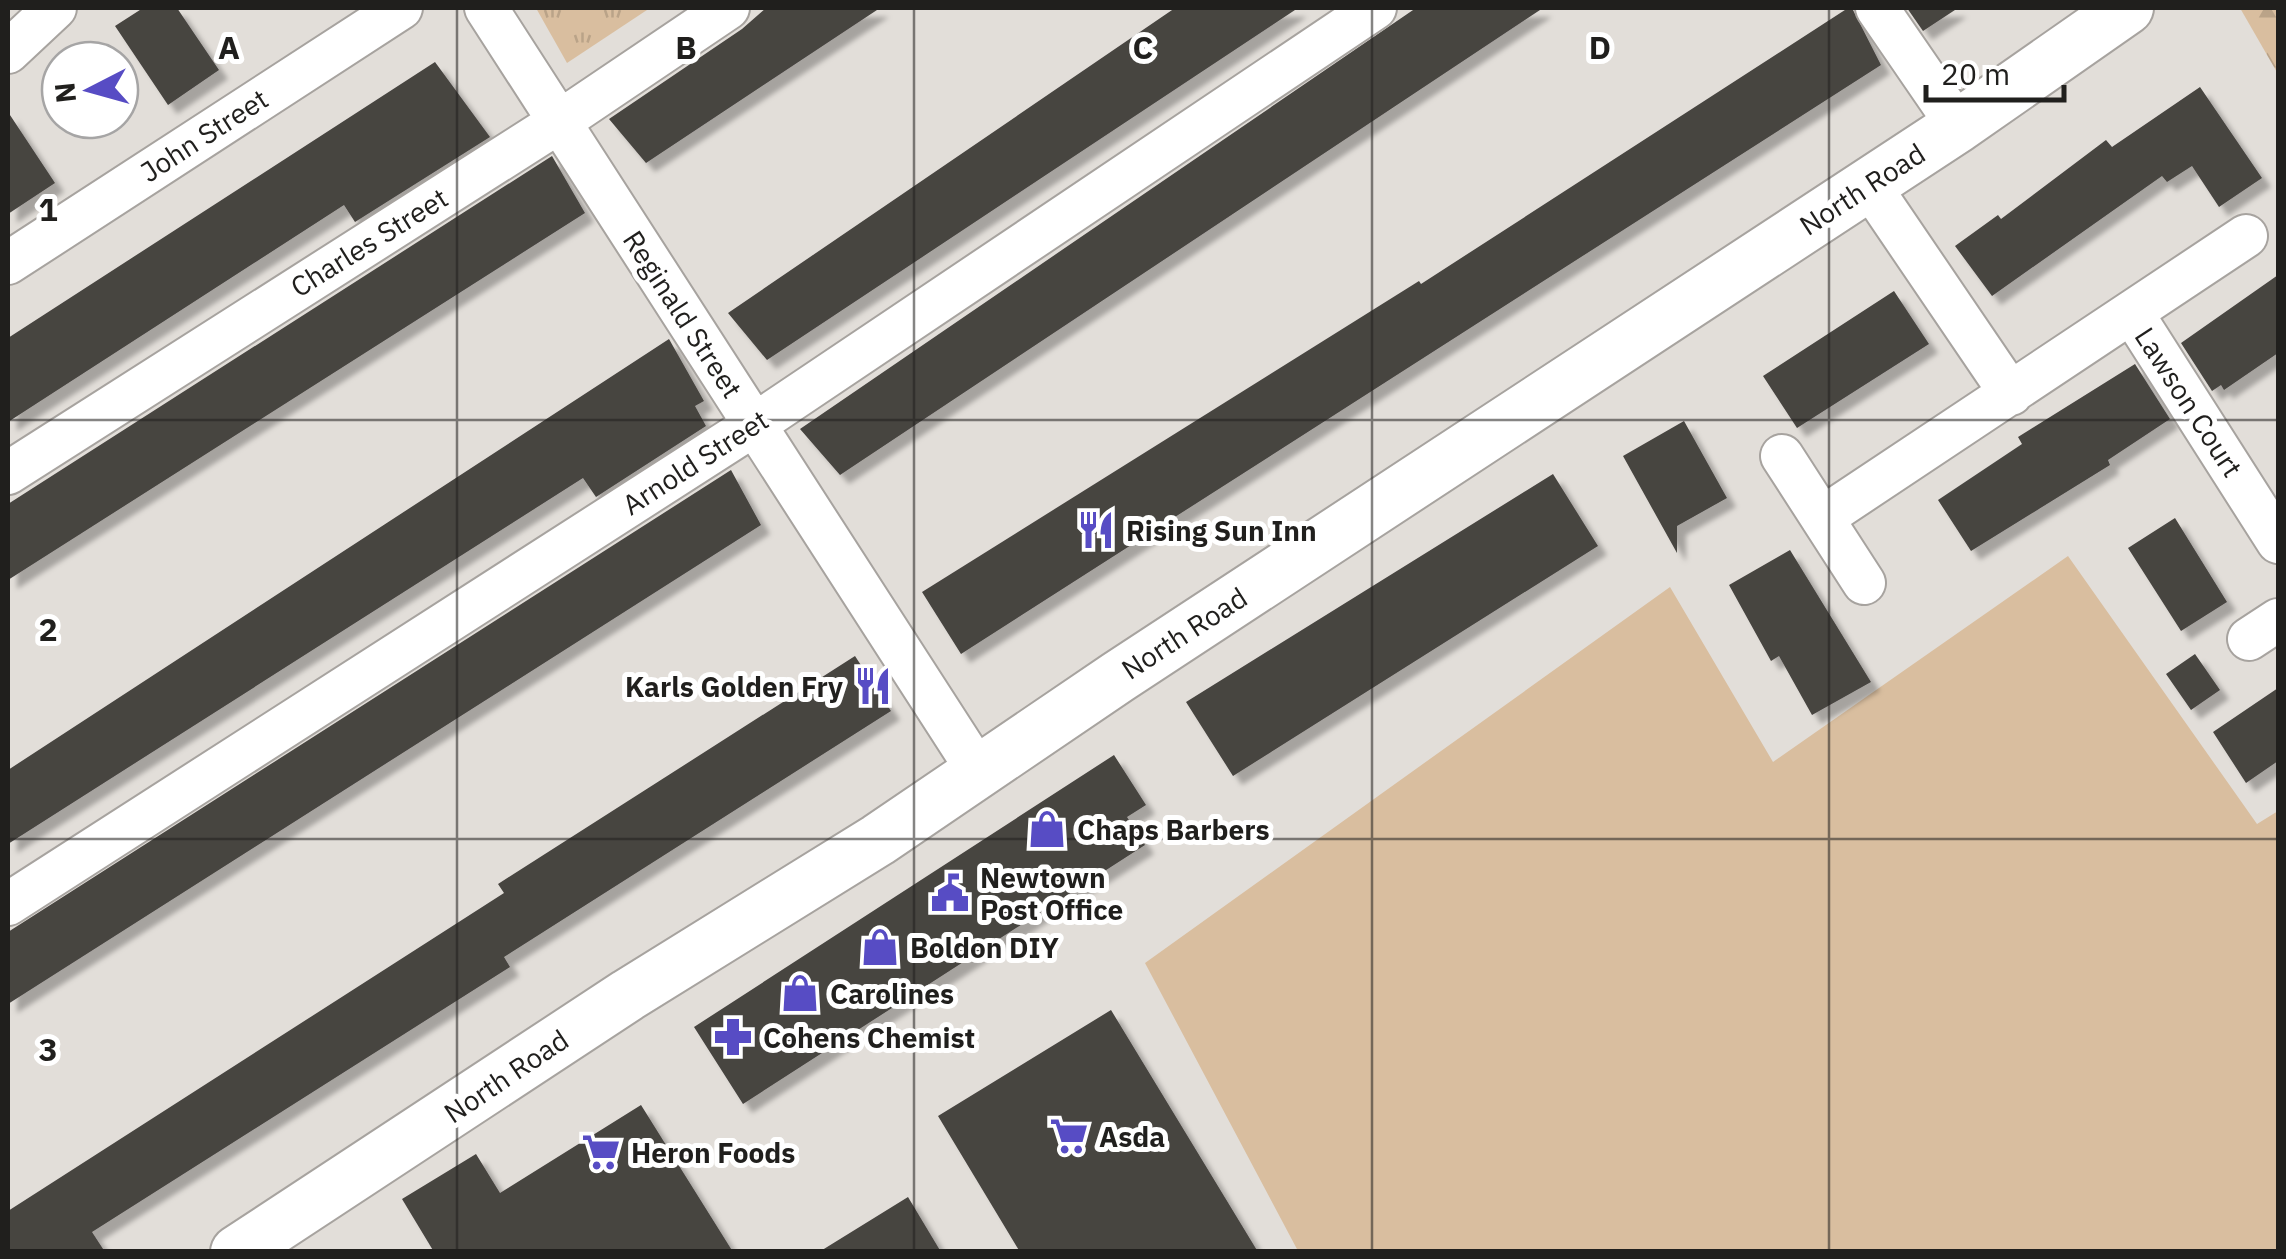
<svg xmlns="http://www.w3.org/2000/svg" width="2286" height="1259" viewBox="0 0 2286 1259" font-family="'IBM Plex Sans',sans-serif">
  <defs>
    <pattern id="grass-tufts" width="24" height="20" patternUnits="userSpaceOnUse" patternTransform="scale(2.5)"><rect width="24" height="20" fill="#d9be9f"/><path d="M3 7l-1-3M5 7V3M7 7l1-3M15 17l-1-3M17 17v-4M19 17l1-3" fill="none" stroke="#baa388"/></pattern>
    <pattern id="forest-firs" width="22" height="20" patternUnits="userSpaceOnUse" patternTransform="scale(2.5)"><rect width="22" height="20" fill="#d9be9f"/><path d="M5 1l3.5 6h-7zM16 11l3.5 6h-7z" fill="#baa388"/></pattern>
    <filter id="shadow"><feDropShadow dx="9" dy="9" stdDeviation="2.5" flood-color="#0004"/></filter>
  </defs>
  <rect width="100%" height="100%" fill="#e2ded9"/>
  <path fill="url(#grass-tufts)" d="M 536,8 L 650,8 L 567,63 Z"/>
  <path fill="url(#forest-firs)" d="M 2240,8 L 2278,8 L 2278,74 Z"/>
  <path fill="#d9be9f" d="M 2068,556 L 2257,824 L 2278,811 L 2278,1251 L 1298,1251 L 1145,963 L 1670,587 L 1773,762 Z"/>
  <path fill="#474440" filter="url(#shadow)" d="M 143,8 L 177,8 L 219,70 L 168,105 L 115,26 Z
    M 766,8 L 880,8 L 646,163 L 609,119 L 742,29 Z
    M 1175,8 L 1298,8 L 767,360 L 728,313 Z
    M 1416,8 L 1543,8 L 840,475 L 800,429 Z
    M 1848,8 L 1852,8 L 1881,65 L 961,654 L 922,592 L 1419,281 L 1421,284 Z
    M 1907,8 L 1958,8 L 1923,31 Z
    M 435,62 L 490,137 L 355,222 L 344,205 L 8,422 L 8,338 Z
    M 2200,87 L 2262,178 L 2219,207 L 2192,166 L 2167,182 L 2162,176 L 1992,296 L 1955,246 L 1998,215 L 2001,219 L 2106,140 L 2112,147 Z
    M 8,112 L 55,183 L 8,214 Z
    M 552,156 L 585,213 L 8,580 L 8,504 Z
    M 2278,275 L 2278,353 L 2224,390 L 2221,385 L 2212,391 L 2181,343 Z
    M 1894,291 L 1929,344 L 1797,428 L 1763,376 Z
    M 669,339 L 704,401 L 695,406 L 706,426 L 596,497 L 583,478 L 8,844 L 8,770 Z
    M 2135,364 L 2170,419 L 2108,460 L 2110,465 L 1971,551 L 1938,500 L 2022,444 L 2018,437 Z
    M 1684,421 L 1727,498 L 1677,526 L 1677,553 L 1623,456 Z
    M 731,470 L 761,525 L 8,1004 L 8,932 Z
    M 1553,474 L 1598,546 L 1233,776 L 1186,702 Z
    M 2175,518 L 2227,602 L 2181,631 L 2128,548 Z
    M 1790,550 L 1871,682 L 1812,715 L 1779,656 L 1771,661 L 1729,585 Z
    M 2195,654 L 2220,690 L 2191,710 L 2166,674 Z
    M 855,656 L 891,711 L 504,957 L 510,967 L 92,1232 L 105,1252 L 8,1252 L 8,1211 L 504,893 L 498,884 Z
    M 2278,688 L 2278,761 L 2246,783 L 2213,732 Z
    M 1114,755 L 1146,805 L 1127,817 L 1145,845 L 743,1104 L 694,1027 Z
    M 1111,1010 L 1258,1252 L 1020,1252 L 938,1116 Z
    M 641,1105 L 733,1252 L 434,1252 L 402,1199 L 476,1154 L 500,1193 Z
    M 908,1197 L 941,1252 L 819,1252 Z"/>
  <g fill="none" stroke-linecap="round" stroke-linejoin="round">
    <g stroke="#a7a39f" stroke-width="46">
      <path id="minor" d="M 486,8 L 978,771
        M 1877,8 L 1958,126
        M 8,52 L 55,8
        M 1869,185 L 2011,394
        M 8,263 L 401,8
        M 2132,313 L 2278,542
        M 1782,456 L 1864,583
        M 8,473 L 559,122 L 728,8
        M 1822,518 L 2246,236
        M 2249,639 L 2278,620
        M 8,904 L 754,425 L 1375,8"/>
    </g>
    <g stroke="#a7a39f" stroke-width="56">
      <path id="tertiary" d="M 237,1252 L 628,995 L 878,840 L 1118,677 L 1958,126 L 2127,8"/>
    </g>
    <use href="#minor" stroke="#fff" stroke-width="42"/>
    <use href="#tertiary" stroke="#fff" stroke-width="52"/>
  </g>
  <path fill="none" stroke="#201f1d" stroke-width="2.5" stroke-opacity="0.55" d="M 457,8 L 457,1252M 914,8 L 914,1252M 1372,8 L 1372,1252M 1829,8 L 1829,1252M 8,420 L 2278,420M 8,839 L 2278,839"/>
  <defs>
    <g id="restaurant-bare" transform="scale(3)"><path d="M-5-6h1v4h1v-4h1v4h1v-4h1v5L-1.5 .5V6h-2V.5L-5-1ZM5-6V6H3V1.5H1.5Q1.5-4 5-6Z" fill="#574cc4" stroke="#fff" stroke-width="2.5" paint-order="stroke"/></g>
    <g id="shop-bare" transform="scale(3)"><path d="M-5-2.5h2.3a2.7 3.5 0 0 1 5.4 0H5L5.5 6h-11ZM-1.5-2.5h3a1.5 2.3 0 0 0-3 0Z" fill="#574cc4" stroke="#fff" stroke-width="2.5" paint-order="stroke"/></g>
    <g id="civic-bare" transform="scale(3)"><path d="M-.6-6.5H3V-4.5H.6V-3L4-1V1h2V6H-6V1h2V-1L-.6-3ZM-1.2 2.5V6h2.4V2.5Z" fill="#574cc4" stroke="#fff" stroke-width="2.5" paint-order="stroke"/></g>
    <g id="pharmacy-bare" transform="scale(3)"><path d="M-2-6h4v4h4v4h-4v4h-4v-4h-4v-4h4Z" fill="#574cc4" stroke="#fff" stroke-width="2.5" paint-order="stroke"/></g>
    <g id="supermarket-bare" transform="scale(3)"><path d="M-6-5.5h2.5l.6 2H6L4.5 2H-2.5L-4.4-4H-6ZM-1.5 3.2a1.3 1.3 0 1 0 .1 0ZM3 3.2a1.3 1.3 0 1 0 .1 0Z" fill="#574cc4" stroke="#fff" stroke-width="2.5" paint-order="stroke"/></g>
  </defs>
  <g fill-rule="evenodd">
    <use href="#restaurant-bare" x="1096" y="530"/>
    <use href="#restaurant-bare" x="873" y="686"/>
    <use href="#shop-bare" x="1047" y="829"/>
    <use href="#civic-bare" x="950" y="893"/>
    <use href="#shop-bare" x="880" y="947"/>
    <use href="#shop-bare" x="800" y="993"/>
    <use href="#pharmacy-bare" x="733" y="1037"/>
    <use href="#supermarket-bare" x="1069" y="1136"/>
    <use href="#supermarket-bare" x="601" y="1152"/>
  </g>
  <g text-anchor="middle" dominant-baseline="central" stroke-width="10" stroke-linejoin="round" paint-order="stroke">
    <g font-size="28" fill="#201f1d" stroke="#fff">
      <text transform="translate(204 135) rotate(-33)">John Street</text>
      <text transform="translate(1862 189) rotate(-33)">North Road</text>
      <text transform="translate(369 242) rotate(-32)">Charles Street</text>
      <text transform="translate(683 314) rotate(57)">Reginald Street</text>
      <text transform="translate(2189 402) rotate(57)">Lawson Court</text>
      <text transform="translate(695 462) rotate(-33)">Arnold Street</text>
      <text transform="translate(1184 633) rotate(-33)">North Road</text>
      <text transform="translate(506 1076) rotate(-34)">North Road</text>
    </g>
    <g font-size="28" font-weight="bold" fill="#201f1d" stroke="#fff" text-anchor="start">
      <text x="1126" y="530">Rising Sun Inn</text>
      <text x="843" y="686" text-anchor="end">Karls Golden Fry</text>
      <text x="1077" y="829">Chaps Barbers</text>
      <text x="980" y="877">Newtown<tspan x="980" dy="32">Post Office</tspan></text>
      <text x="910" y="947">Boldon DIY</text>
      <text x="830" y="993">Carolines</text>
      <text x="763" y="1037">Cohens Chemist</text>
      <text x="1099" y="1136">Asda</text>
      <text x="631" y="1152">Heron Foods</text>
    </g>
  </g>
  <g font-size="32" text-anchor="middle" font-weight="bold" fill="#201f1d" stroke="#fff" stroke-width="10" stroke-linejoin="round" paint-order="stroke">
    <text x="229" y="59">A</text>
    <text x="686" y="59">B</text>
    <text x="1143" y="59">C</text>
    <text x="1600" y="59">D</text>
    <text x="48" y="221">1</text>
    <text x="48" y="641">2</text>
    <text x="48" y="1061">3</text>
  </g>
  <rect width="2286" height="1259" fill="none" stroke="#201f1d" stroke-width="20"/>
  <g transform="translate(90 90) rotate(264)"><circle r="48" fill="#ffffff" stroke="#a6a5a5" stroke-width="2.5"/>
  <path d="M0-8L18 38L0 25L-18 38Z" fill="#574cc4"/>
  <text y="-15" font-size="28" font-weight="bold" text-anchor="middle" fill="#201f1d">N</text>
  </g>
  <path d="M1926 85v15h138v-15" fill="none" stroke="#201f1d" stroke-width="5"/>
  <text x="1941" y="85" font-size="30" fill="#201f1d" stroke="#ffffff" stroke-width="8" paint-order="stroke">20 m</text>
</svg>
